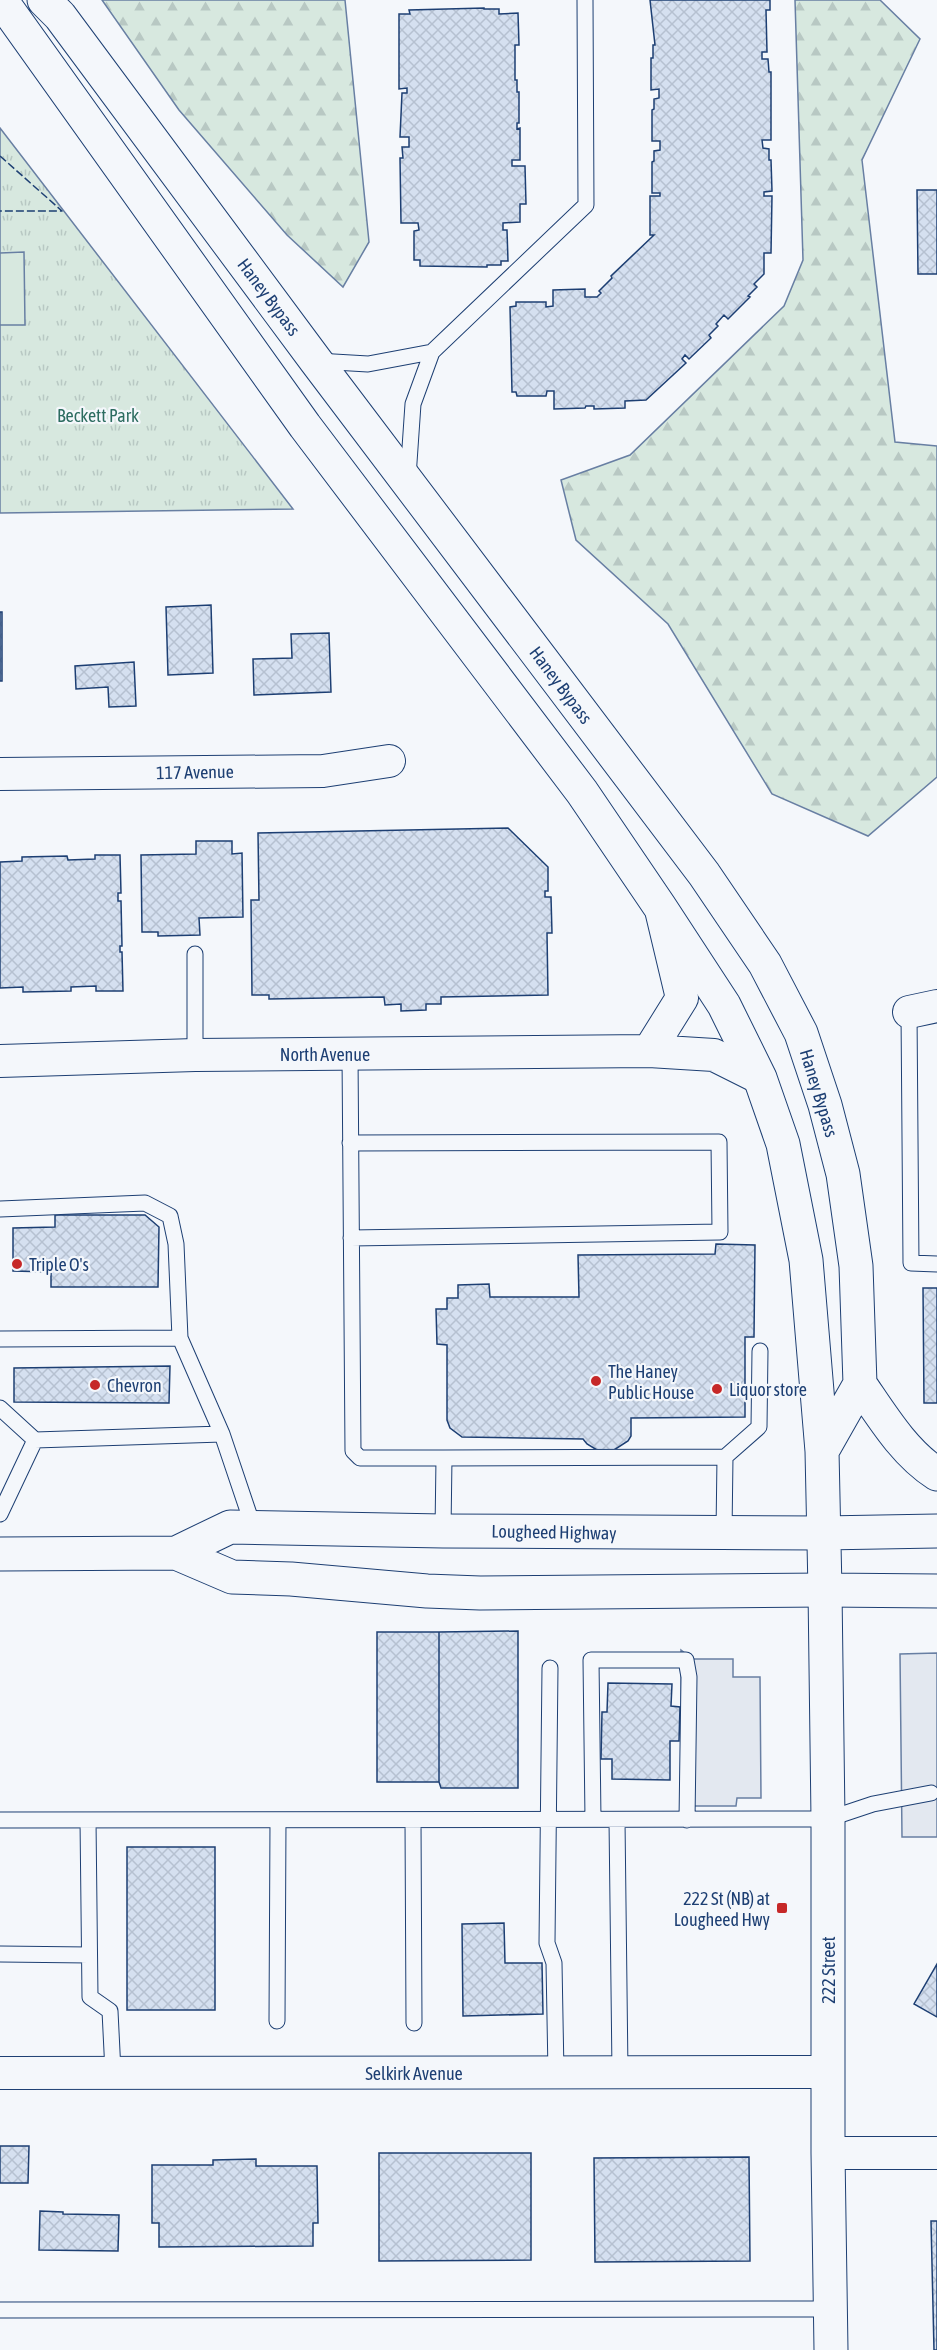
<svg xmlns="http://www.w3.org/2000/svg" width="937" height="2350" viewBox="0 0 937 2350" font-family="'Asap Condensed',sans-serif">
  <defs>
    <pattern id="forest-firs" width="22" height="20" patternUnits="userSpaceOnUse" patternTransform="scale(1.5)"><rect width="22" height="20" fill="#d7e8df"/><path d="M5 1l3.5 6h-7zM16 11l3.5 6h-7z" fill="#b8c8c3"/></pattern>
    <pattern id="park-tufts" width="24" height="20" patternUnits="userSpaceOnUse" patternTransform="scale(1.5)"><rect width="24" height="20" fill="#d7e8df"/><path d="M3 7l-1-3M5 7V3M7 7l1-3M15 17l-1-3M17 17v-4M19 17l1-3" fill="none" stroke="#b8c8c3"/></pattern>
    <pattern id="building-cross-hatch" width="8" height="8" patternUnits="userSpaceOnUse" patternTransform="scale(1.5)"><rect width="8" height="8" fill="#d5e0f0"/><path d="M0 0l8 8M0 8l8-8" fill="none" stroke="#b6c1d1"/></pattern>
  </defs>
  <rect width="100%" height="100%" fill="#f4f7fb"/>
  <path fill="url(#forest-firs)" stroke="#687fa3" stroke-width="1.5" d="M 102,0 L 345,0 L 369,242 L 343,287 L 287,235 L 179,110 Z
    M 795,0 L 880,0 L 920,39 L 862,160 L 895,442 L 937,446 L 937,777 L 868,836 L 772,794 L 668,624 L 576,540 L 561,480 L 630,455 L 784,306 L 803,260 Z"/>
  <path fill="url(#park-tufts)" stroke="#687fa3" stroke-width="1.5" d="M 0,128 L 293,509 L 0,513 Z"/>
  <path fill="#d7e8df" stroke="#687fa3" stroke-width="1.5" d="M 24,252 L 25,325 L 0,325 L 0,253 Z"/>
  <path fill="#e3e8f0" stroke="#687fa3" stroke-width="1.5" d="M 681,1650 L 693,1659 L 733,1659 L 733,1677 L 760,1677 L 761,1798 L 737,1798 L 736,1806 L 682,1806 Z
    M 937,1653 L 937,1837 L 902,1837 L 900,1654 Z"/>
  <path fill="url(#building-cross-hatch)" stroke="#1d3f73" stroke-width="1.5" d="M 650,0 L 770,0 L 770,10 L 766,10 L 767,52 L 762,52 L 762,59 L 768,59 L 769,72 L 771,72 L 771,140 L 762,140 L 763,148 L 769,149 L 769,160 L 771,160 L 772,191 L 764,192 L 764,196 L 772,196 L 771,253 L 764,253 L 764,274 L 754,284 L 757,287 L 748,296 L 750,297 L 728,319 L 724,315 L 716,324 L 718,326 L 709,335 L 711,338 L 689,359 L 685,355 L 682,359 L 686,363 L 646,400 L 625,401 L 625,408 L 594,409 L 594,406 L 586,406 L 585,408 L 554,409 L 554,391 L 547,391 L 546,396 L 517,396 L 516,392 L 512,392 L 510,307 L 516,306 L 516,302 L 546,302 L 546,307 L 553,306 L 553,290 L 585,289 L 585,297 L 597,297 L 601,293 L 599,291 L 612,278 L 611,276 L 654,235 L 650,235 L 650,196 L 660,196 L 660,193 L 652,193 L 652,162 L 654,161 L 654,151 L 660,150 L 660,141 L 652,141 L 652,110 L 654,109 L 654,99 L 659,98 L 659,89 L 651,90 L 651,58 L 653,58 L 653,45 L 655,45 Z
    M 484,8 L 484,9 L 499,9 L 499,14 L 518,13 L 519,45 L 515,45 L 515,80 L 517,80 L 517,92 L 519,92 L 519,123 L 517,123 L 517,129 L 520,128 L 520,160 L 512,160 L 512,166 L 525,166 L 526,204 L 520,204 L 520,222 L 503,223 L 503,230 L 507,230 L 508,261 L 501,261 L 501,265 L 487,265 L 487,267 L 420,266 L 420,260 L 414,260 L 414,231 L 419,230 L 418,223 L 401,223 L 400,158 L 403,158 L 402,147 L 409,147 L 409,137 L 400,137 L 402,93 L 407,93 L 407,88 L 399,89 L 399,14 L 410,14 L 409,10 Z
    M 917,190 L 937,190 L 937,274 L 918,274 Z
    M 211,605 L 213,673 L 168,675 L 166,607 Z
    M 0,612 L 2,612 L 2,681 L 0,681 Z
    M 329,633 L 331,692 L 254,695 L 253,659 L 292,658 L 291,634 Z
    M 134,662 L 136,706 L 109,707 L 108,687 L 76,689 L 75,666 Z
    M 508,828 L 548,867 L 548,891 L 545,891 L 545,897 L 551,897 L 552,933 L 547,933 L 548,995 L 441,997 L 441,1004 L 426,1004 L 426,1010 L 401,1011 L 401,1004 L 385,1005 L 384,997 L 269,999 L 269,995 L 252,995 L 251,900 L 259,900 L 258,833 Z
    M 196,841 L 232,841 L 232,854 L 242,853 L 243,917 L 199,918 L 200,935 L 158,936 L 158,932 L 142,932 L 141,855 L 196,854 Z
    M 95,855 L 120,855 L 121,893 L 118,893 L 118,901 L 121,901 L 122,946 L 120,946 L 120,952 L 122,952 L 123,991 L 96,991 L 96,986 L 71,987 L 71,991 L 23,992 L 23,987 L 0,988 L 0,862 L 22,861 L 22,857 L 67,856 L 68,860 L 95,859 Z
    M 55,1215 L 145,1215 L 159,1227 L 158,1287 L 51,1287 L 51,1272 L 13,1271 L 13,1228 L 55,1227 Z
    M 716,1244 L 755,1245 L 754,1337 L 745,1337 L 745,1417 L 631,1418 L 631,1436 L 628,1441 L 614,1450 L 597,1450 L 587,1444 L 583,1439 L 462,1437 L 450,1428 L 447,1420 L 447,1345 L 437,1344 L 436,1309 L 447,1309 L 447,1298 L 458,1298 L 458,1285 L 489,1284 L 490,1297 L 579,1297 L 578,1255 L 715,1254 Z
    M 923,1288 L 937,1288 L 937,1403 L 924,1403 Z
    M 170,1366 L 169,1403 L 14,1402 L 14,1368 Z
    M 518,1631 L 518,1788 L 441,1788 L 439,1782 L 439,1632 Z
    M 377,1632 L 439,1632 L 439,1782 L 377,1782 Z
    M 608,1683 L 672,1684 L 671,1706 L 680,1707 L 679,1741 L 670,1741 L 670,1780 L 612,1779 L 612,1759 L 601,1759 L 602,1712 L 607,1712 Z
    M 127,1847 L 215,1847 L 215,2010 L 127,2010 Z
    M 504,1923 L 505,1963 L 542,1963 L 543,2014 L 463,2016 L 462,1924 Z
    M 937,1964 L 937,2017 L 914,2004 Z
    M 0,2146 L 29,2146 L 28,2183 L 0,2183 Z
    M 379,2153 L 531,2153 L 531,2260 L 379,2261 Z
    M 749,2157 L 750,2261 L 595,2262 L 594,2158 Z
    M 256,2159 L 256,2166 L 317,2166 L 318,2223 L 313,2223 L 313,2246 L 159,2247 L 159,2223 L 152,2223 L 152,2165 L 213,2165 L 213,2160 Z
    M 40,2211 L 63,2212 L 63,2214 L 119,2215 L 118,2251 L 39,2250 Z
    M 931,2221 L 937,2221 L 937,2350 L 934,2350 Z"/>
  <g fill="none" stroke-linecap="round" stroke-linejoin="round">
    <g stroke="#1d3f73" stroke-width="17">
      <path id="service" d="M 317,361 L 368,364 L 432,352
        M 408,477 L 413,404 L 432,352 L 586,205 L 585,0
        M 909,1012 L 911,1263 L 937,1264
        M 350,1054 L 353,1451 L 360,1458 L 444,1458
        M 195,1055 L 195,954
        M 350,1143 L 719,1142 L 720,1232 L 351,1238
        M 0,1209 L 145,1203 L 170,1216 L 176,1244 L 180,1338
        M 0,1339 L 180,1338 L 222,1434 L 253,1526
        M 0,1408 L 35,1440
        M 725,1457 L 759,1427 L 760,1351
        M 0,1514 L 35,1440 L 222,1434
        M 443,1531 L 444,1458 L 725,1457 L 724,1533
        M 550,1668 L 547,1943 L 554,1963 L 556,2073
        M 593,1819 L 591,1660 L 686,1660 L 689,1677 L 687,1820
        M 0,1820 L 828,1819 L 873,1804 L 931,1793
        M 88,1820 L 90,1997 L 110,2011 L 113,2072
        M 413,1820 L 414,2023
        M 617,1820 L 620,2072
        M 0,1954 L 89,1955
        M 277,2021 L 278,1820
        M 0,2310 L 830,2309"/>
    </g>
    <g stroke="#1d3f73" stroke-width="34">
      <path id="minor" d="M 0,774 L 323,771 L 389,761
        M 909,1012 L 937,1006
        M 649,1051 L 682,998 L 662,914
        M 0,1061 L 195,1055 L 649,1051 L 714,1055 L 760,1078
        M 0,2073 L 828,2072
        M 828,2153 L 937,2153"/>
    </g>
    <g stroke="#1d3f73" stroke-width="35">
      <path id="tertiary" d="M 825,1590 L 828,1819 L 828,2153 L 831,2350"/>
    </g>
    <g stroke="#1d3f73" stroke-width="35">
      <path id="primary" d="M 176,1553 L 230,1527 L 443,1531 L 823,1533
        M 0,1554 L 176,1553 L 232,1577 L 291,1579 L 427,1591 L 480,1593 L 825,1590"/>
    </g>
    <g stroke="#1d3f73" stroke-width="35">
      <path id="trunk" d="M 1,0 L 305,426 L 582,792 L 660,907 L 724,1005 L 760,1078 L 783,1144 L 806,1260 L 822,1451 L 825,1590 L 937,1591
        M 44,0 L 60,16 L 316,361 L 704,874 L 765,964 L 801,1033 L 825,1105 L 843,1174 L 856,1266 L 860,1384 L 822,1451
        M 860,1384 C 882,1416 904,1453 937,1474
        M 823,1533 L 937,1531"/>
    </g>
    <use href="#service" stroke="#f4f7fb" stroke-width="15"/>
    <use href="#minor" stroke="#f4f7fb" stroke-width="32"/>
    <use href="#tertiary" stroke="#f4f7fb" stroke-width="33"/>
    <use href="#primary" stroke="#f4f7fb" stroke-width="33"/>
    <use href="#trunk" stroke="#f4f7fb" stroke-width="33"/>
    <path stroke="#1d3f73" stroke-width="1.5" stroke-dasharray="8 3" stroke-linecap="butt" d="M 0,156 L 62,211 L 0,211"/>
  </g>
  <g fill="#c62828" stroke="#f4f7fb" stroke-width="2">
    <circle cx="17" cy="1264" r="6"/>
    <circle cx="596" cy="1381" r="6"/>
    <circle cx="95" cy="1385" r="6"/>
    <circle cx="717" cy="1389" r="6"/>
    <rect x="776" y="1902" width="12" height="12" rx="3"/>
  </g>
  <g text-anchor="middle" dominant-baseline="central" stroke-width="4.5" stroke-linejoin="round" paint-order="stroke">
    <g font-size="18" fill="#1d3f73" stroke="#f4f7fb">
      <text transform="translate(269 297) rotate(53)">Haney Bypass</text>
      <text transform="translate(561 685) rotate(53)">Haney Bypass</text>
      <text transform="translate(195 772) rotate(-1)">117 Avenue</text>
      <text x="325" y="1054">North Avenue</text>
      <text transform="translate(819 1093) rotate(73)">Haney Bypass</text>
      <text transform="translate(554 1532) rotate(1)">Lougheed Highway</text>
      <text transform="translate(828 1970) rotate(-90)">222 Street</text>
      <text x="414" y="2073">Selkirk Avenue</text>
    </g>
    <g font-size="18" fill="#2c6c60" stroke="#f4f7fb">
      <text x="98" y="415">Beckett Park</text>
    </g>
    <g font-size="18" fill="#1d3f73" stroke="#f4f7fb" text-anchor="start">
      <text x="29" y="1264">Triple O's</text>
      <text x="608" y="1371">The Haney<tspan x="608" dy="21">Public House</tspan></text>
      <text x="107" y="1385">Chevron</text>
      <text x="729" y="1389">Liquor store</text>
      <text x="770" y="1898" text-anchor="end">222 St (NB) at<tspan x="770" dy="21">Lougheed Hwy</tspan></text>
    </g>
  </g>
</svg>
